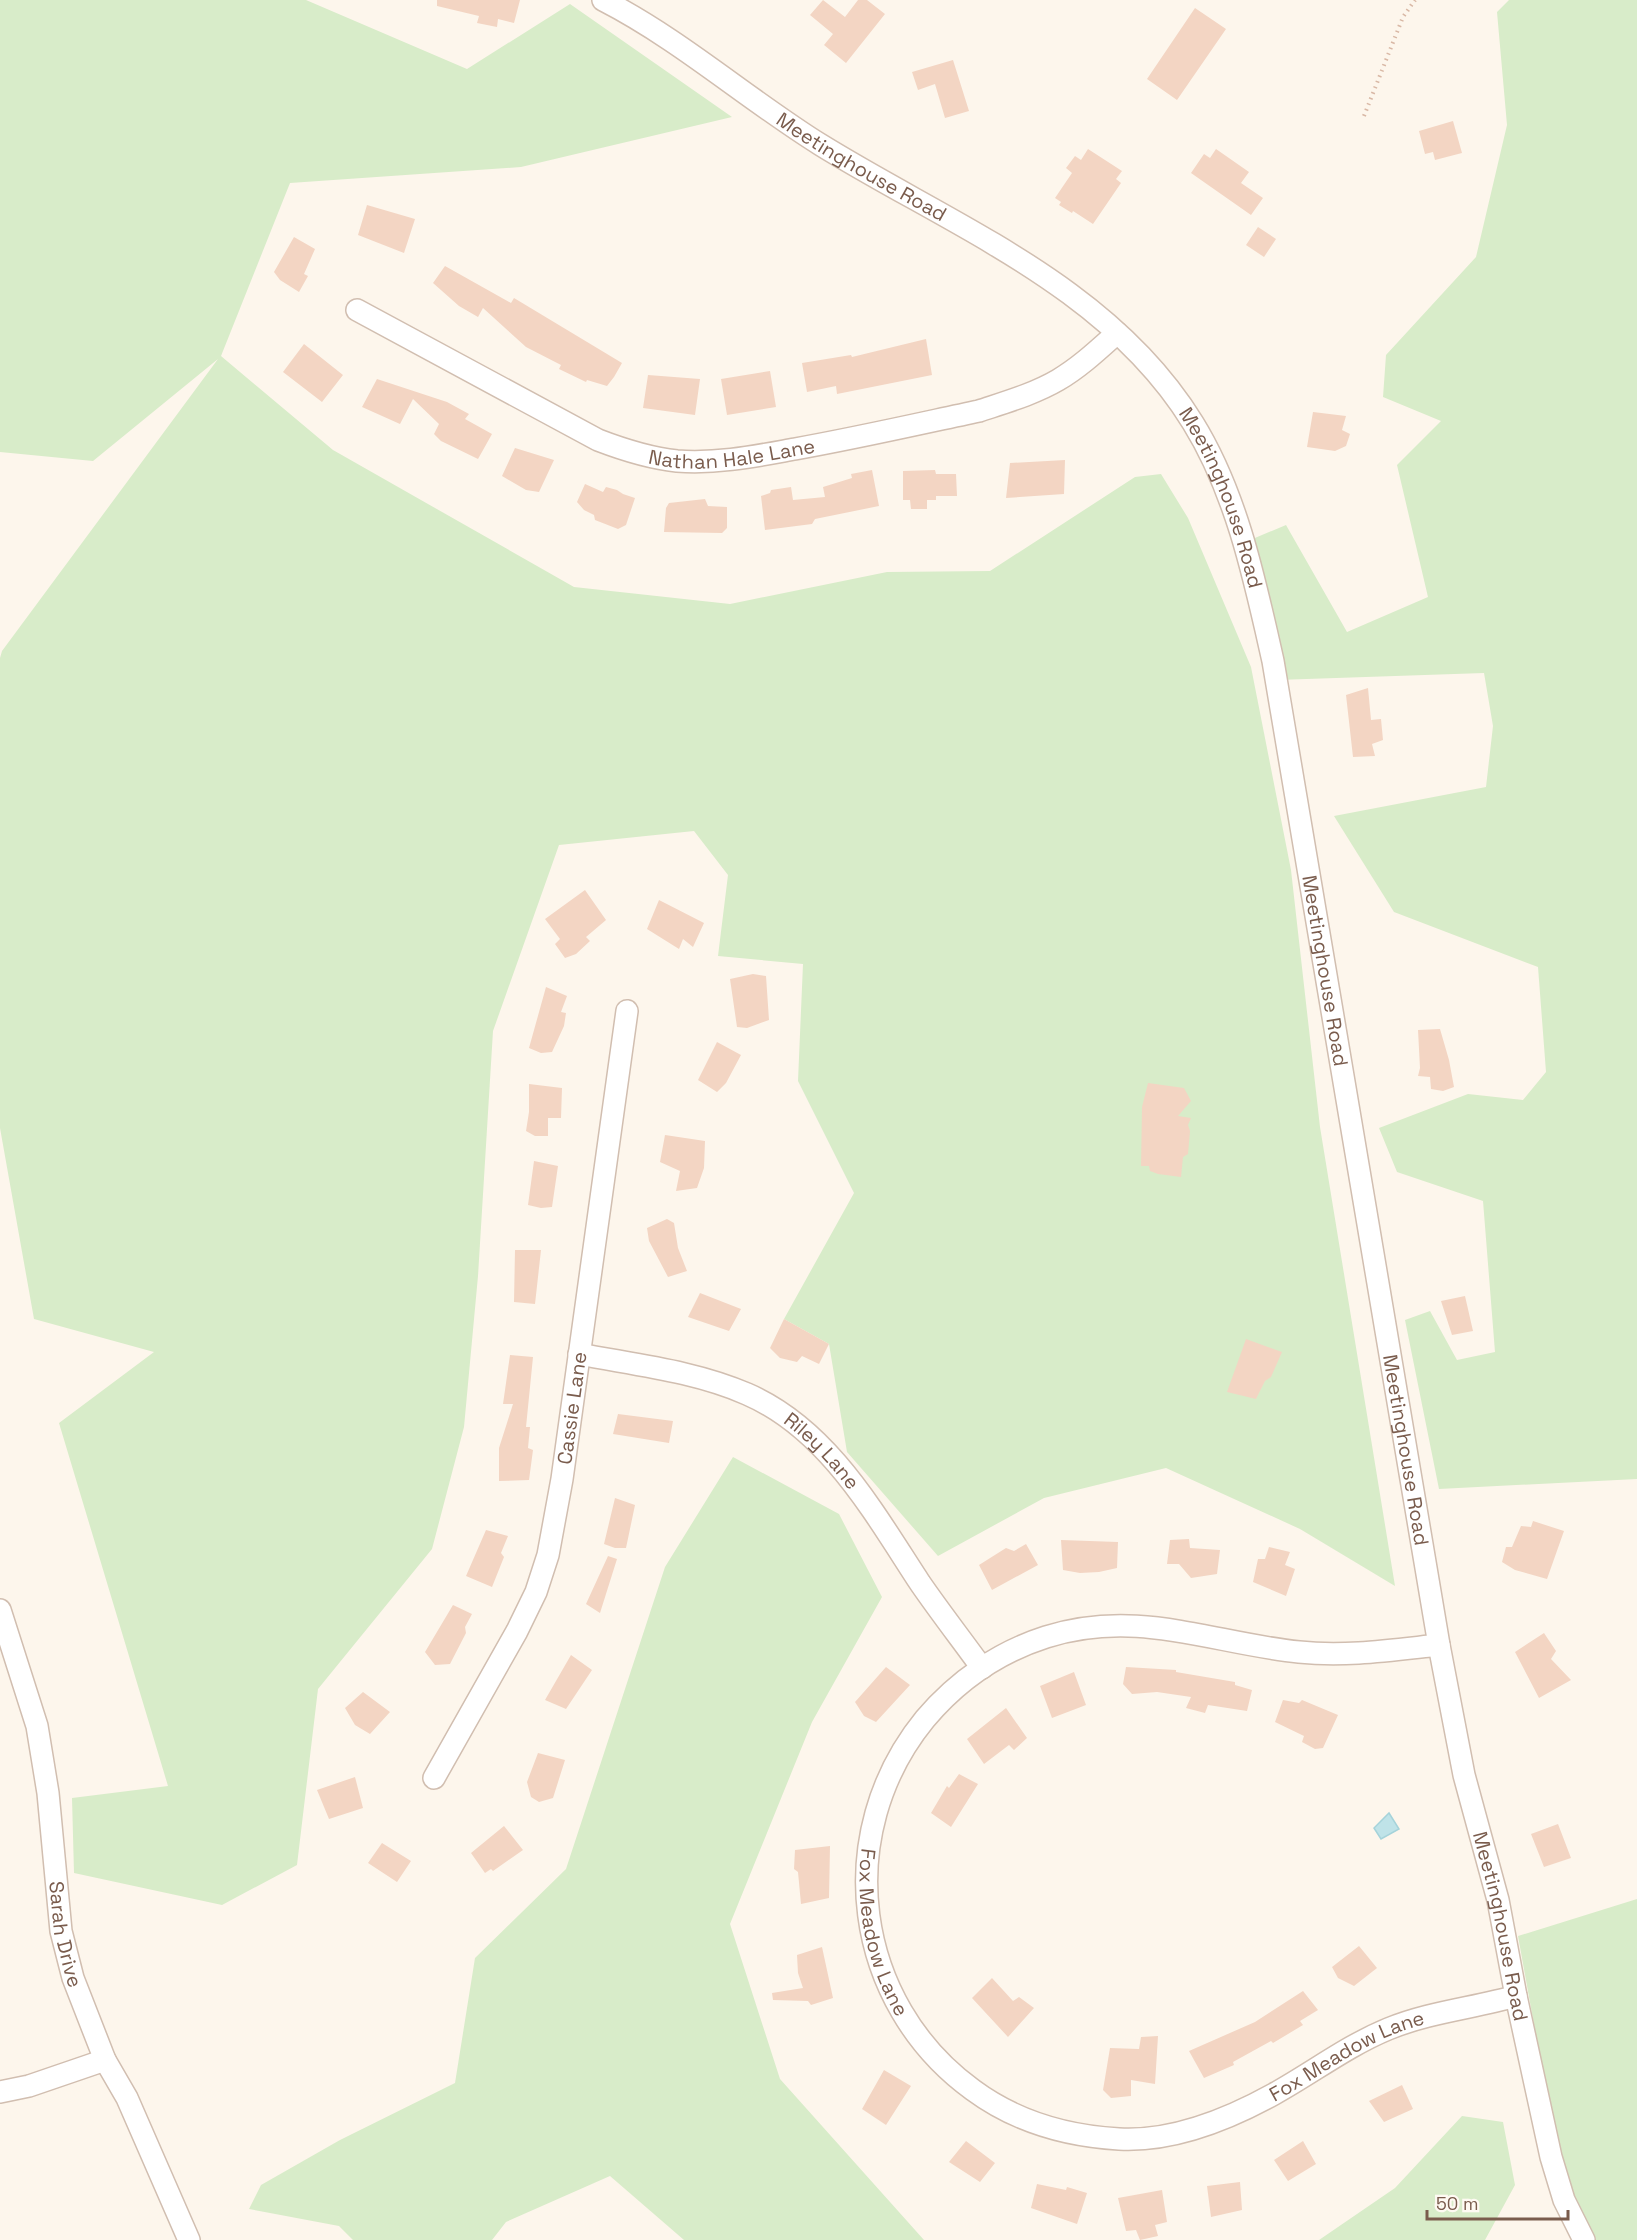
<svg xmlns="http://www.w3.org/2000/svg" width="1637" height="2240" viewBox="0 0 1637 2240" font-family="'Space Grotesk',sans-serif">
  <rect width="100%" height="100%" fill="#fdf6ec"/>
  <path fill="#d8ecc9" d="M 0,0 L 306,0 L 467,69 L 570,4 L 732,117 L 521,167 L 290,183 L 221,356 L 333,450 L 574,587 L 730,604 L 887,572 L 990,571 L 1135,477 L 1161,474 L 1188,518 L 1251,667 L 1291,870 L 1320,1127 L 1395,1586 L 1300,1529 L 1166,1468 L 1044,1498 L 938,1556 L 847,1452 L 829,1344 L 784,1319 L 854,1193 L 798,1081 L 803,964 L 718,956 L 728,875 L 694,831 L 559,845 L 493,1031 L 478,1276 L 464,1427 L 432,1549 L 318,1689 L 297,1865 L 222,1905 L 74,1873 L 72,1798 L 168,1786 L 59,1423 L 154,1352 L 34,1319 L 0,1128 L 0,658 L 2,651 L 218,359 L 93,461 L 0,452 Z
    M 1509,0 L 1637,0 L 1637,1479 L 1439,1489 L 1405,1320 L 1430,1311 L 1457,1360 L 1495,1352 L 1483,1201 L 1397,1172 L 1379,1128 L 1468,1094 L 1523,1100 L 1546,1072 L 1538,967 L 1394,912 L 1334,816 L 1486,787 L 1493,726 L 1484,673 L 1277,680 L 1243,543 L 1286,525 L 1347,632 L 1428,597 L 1397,465 L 1441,421 L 1383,397 L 1386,355 L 1476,257 L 1507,125 L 1497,12 Z
    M 733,1457 L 839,1514 L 882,1597 L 812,1722 L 730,1924 L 780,2079 L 924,2240 L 684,2240 L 610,2176 L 506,2222 L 492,2240 L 353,2240 L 339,2226 L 249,2209 L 261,2185 L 340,2140 L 455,2083 L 475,1958 L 566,1869 L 665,1567 Z
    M 1637,1899 L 1637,2240 L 1593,2240 L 1577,2216 L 1558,2157 L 1518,1936 Z
    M 1462,2116 L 1503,2122 L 1515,2185 L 1485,2240 L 1319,2240 L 1395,2188 Z"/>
  <path fill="#bfe3e8" stroke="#a5d3da" stroke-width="1.5" d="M 1389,1813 L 1399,1829 L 1381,1839 L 1374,1828 Z"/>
  <path fill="#f3d5c3" d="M 437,0 L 520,0 L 514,23 L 498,19 L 497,27 L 477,23 L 479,16 L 437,6 Z
    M 823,0 L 845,17 L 858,0 L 867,0 L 885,14 L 846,63 L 824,45 L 833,34 L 810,15 Z
    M 1195,8 L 1226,29 L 1177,100 L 1147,79 Z
    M 953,60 L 969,111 L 945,118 L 935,84 L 918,90 L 912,72 Z
    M 1453,121 L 1462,153 L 1435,160 L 1433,152 L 1425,154 L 1419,131 Z
    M 1088,149 L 1122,171 L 1116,179 L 1121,183 L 1093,224 L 1073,211 L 1072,213 L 1059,205 L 1061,202 L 1055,198 L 1072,173 L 1066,168 L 1075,156 L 1081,160 Z
    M 1216,149 L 1249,172 L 1241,183 L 1263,198 L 1251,215 L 1191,173 L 1204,154 L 1210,158 Z
    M 367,205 L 415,219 L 404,253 L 358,235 Z
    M 1258,227 L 1276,239 L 1264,257 L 1246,245 Z
    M 294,237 L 315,249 L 304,274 L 308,276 L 299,292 L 280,280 L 274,272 Z
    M 445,266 L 511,303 L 514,298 L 622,363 L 614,377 L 607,386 L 587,380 L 586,382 L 559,369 L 561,365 L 526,347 L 483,308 L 478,317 L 459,306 L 433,283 Z
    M 926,339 L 932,375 L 837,394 L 836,386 L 807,392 L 802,363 L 851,355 L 852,357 Z
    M 304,344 L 343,375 L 322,402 L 283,372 Z
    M 770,371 L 776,407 L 727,415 L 721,379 Z
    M 648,375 L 700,379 L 695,415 L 643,408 Z
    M 377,379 L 447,402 L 469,414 L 465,419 L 492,434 L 478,459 L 441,441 L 434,434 L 439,424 L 413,399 L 400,424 L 362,407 Z
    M 1313,412 L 1346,416 L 1342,430 L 1350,434 L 1346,446 L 1335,451 L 1307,447 Z
    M 515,448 L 554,460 L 539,492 L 526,490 L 502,476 Z
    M 1065,460 L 1064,494 L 1006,498 L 1010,463 Z
    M 872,470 L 879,506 L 815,519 L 812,524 L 765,530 L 761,496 L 770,493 L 771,490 L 791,487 L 793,500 L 825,497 L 823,487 L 852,478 L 851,474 Z
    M 935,470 L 936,474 L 956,474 L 957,496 L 936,496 L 936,500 L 927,500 L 927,509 L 911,509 L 910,500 L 903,500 L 903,471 Z
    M 585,484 L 603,492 L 606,487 L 617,490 L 623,494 L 635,498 L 626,525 L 618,529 L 595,520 L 594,515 L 584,510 L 577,502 Z
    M 705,499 L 708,506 L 727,507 L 727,528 L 722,533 L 664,532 L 666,508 L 669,503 Z
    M 1368,688 L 1371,720 L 1381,719 L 1383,740 L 1372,744 L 1375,756 L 1353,757 L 1346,695 Z
    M 585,890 L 606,920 L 586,937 L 590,941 L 576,954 L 565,958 L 555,944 L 560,939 L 545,919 Z
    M 659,900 L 704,923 L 693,947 L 683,939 L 679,949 L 647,929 Z
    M 753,974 L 766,976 L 769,1020 L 747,1028 L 737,1027 L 730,979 Z
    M 546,987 L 567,996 L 561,1012 L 566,1013 L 564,1026 L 552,1052 L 541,1053 L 529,1048 Z
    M 1440,1029 L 1449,1060 L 1454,1087 L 1443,1091 L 1431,1089 L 1430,1077 L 1418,1076 L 1420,1068 L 1418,1030 Z
    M 717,1042 L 741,1055 L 726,1083 L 717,1092 L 698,1080 Z
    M 1148,1083 L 1184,1088 L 1191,1101 L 1178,1116 L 1191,1118 L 1188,1125 L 1190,1131 L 1188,1154 L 1183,1157 L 1181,1177 L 1158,1174 L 1150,1171 L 1149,1166 L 1141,1166 L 1142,1107 Z
    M 529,1084 L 562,1088 L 561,1118 L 548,1118 L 548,1136 L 535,1136 L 526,1131 L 529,1112 Z
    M 665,1135 L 705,1141 L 704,1168 L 697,1188 L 676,1191 L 680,1171 L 660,1162 Z
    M 534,1161 L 558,1166 L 552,1207 L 541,1208 L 528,1205 Z
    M 667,1219 L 674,1223 L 678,1248 L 687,1271 L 668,1277 L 649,1241 L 647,1228 Z
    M 515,1250 L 541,1250 L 535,1304 L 514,1302 Z
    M 700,1293 L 741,1309 L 729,1331 L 688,1317 Z
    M 1465,1296 L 1473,1331 L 1452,1335 L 1441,1301 Z
    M 784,1319 L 829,1344 L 819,1364 L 802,1356 L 797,1362 L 780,1358 L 770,1348 Z
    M 1246,1339 L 1282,1352 L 1271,1377 L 1265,1381 L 1256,1399 L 1227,1392 Z
    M 510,1355 L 533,1357 L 526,1427 L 530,1427 L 528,1448 L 533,1450 L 529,1480 L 499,1481 L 499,1448 L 513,1404 L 503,1404 Z
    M 618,1414 L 673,1421 L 669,1443 L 613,1434 Z
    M 615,1498 L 635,1505 L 626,1548 L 615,1548 L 604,1544 Z
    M 1533,1521 L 1564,1531 L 1547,1579 L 1515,1570 L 1502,1562 L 1506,1547 L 1512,1547 L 1521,1526 L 1531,1527 Z
    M 486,1530 L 508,1536 L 501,1553 L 504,1557 L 492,1587 L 466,1576 Z
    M 1189,1539 L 1190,1548 L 1220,1550 L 1217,1574 L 1191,1578 L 1179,1564 L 1167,1564 L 1170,1540 Z
    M 1061,1540 L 1118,1542 L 1117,1568 L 1099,1572 L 1080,1573 L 1063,1570 Z
    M 1026,1544 L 1038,1565 L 992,1590 L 979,1565 L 1006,1548 L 1014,1551 Z
    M 1269,1547 L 1290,1552 L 1285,1565 L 1295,1569 L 1286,1596 L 1253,1582 L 1258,1559 L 1265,1559 Z
    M 608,1556 L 617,1559 L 600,1613 L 586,1604 Z
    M 453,1605 L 472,1614 L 465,1627 L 466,1633 L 450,1664 L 435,1665 L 425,1652 Z
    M 1544,1633 L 1556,1651 L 1551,1659 L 1571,1680 L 1539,1698 L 1515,1652 Z
    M 571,1655 L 592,1670 L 566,1709 L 545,1700 Z
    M 886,1667 L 910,1685 L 876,1722 L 864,1716 L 855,1702 Z
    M 1126,1667 L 1176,1670 L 1176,1672 L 1235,1682 L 1235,1685 L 1252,1690 L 1247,1711 L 1208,1705 L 1205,1713 L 1186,1708 L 1191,1697 L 1157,1692 L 1132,1694 L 1123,1684 Z
    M 1074,1672 L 1086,1705 L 1052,1718 L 1040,1686 Z
    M 363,1692 L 390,1712 L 370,1734 L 355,1725 L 345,1708 Z
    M 1283,1700 L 1299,1703 L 1302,1700 L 1338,1715 L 1323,1748 L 1315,1749 L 1302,1742 L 1304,1736 L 1275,1722 Z
    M 1006,1708 L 1027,1738 L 1014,1750 L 1009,1745 L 984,1764 L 967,1739 Z
    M 538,1753 L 565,1760 L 553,1798 L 539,1802 L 531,1797 L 527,1782 Z
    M 959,1774 L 978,1784 L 951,1827 L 931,1813 L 947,1786 L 949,1788 Z
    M 355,1777 L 363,1808 L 329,1819 L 317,1790 Z
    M 1558,1824 L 1571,1858 L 1544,1867 L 1531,1834 Z
    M 504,1826 L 523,1850 L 493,1871 L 491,1869 L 485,1873 L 471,1853 Z
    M 382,1843 L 411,1861 L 397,1882 L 368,1863 Z
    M 830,1846 L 829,1898 L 801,1904 L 798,1872 L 794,1869 L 795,1850 Z
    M 1359,1946 L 1377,1968 L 1354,1986 L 1338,1978 L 1332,1967 Z
    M 822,1947 L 833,1998 L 811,2005 L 808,2001 L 773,2000 L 772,1993 L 803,1988 L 798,1973 L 797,1955 Z
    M 992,1978 L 1013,2001 L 1019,1997 L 1034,2008 L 1008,2037 L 972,1998 Z
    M 1303,1991 L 1318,2010 L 1300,2021 L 1303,2025 L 1273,2043 L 1271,2041 L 1233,2062 L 1234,2065 L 1204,2078 L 1189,2051 L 1255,2022 Z
    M 1158,2036 L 1155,2084 L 1131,2080 L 1131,2096 L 1111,2098 L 1103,2090 L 1110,2048 L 1139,2049 L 1141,2037 Z
    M 884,2070 L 911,2086 L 886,2125 L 862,2109 Z
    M 1402,2085 L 1413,2109 L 1384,2122 L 1369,2101 Z
    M 966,2141 L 995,2163 L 980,2182 L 949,2162 Z
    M 1303,2141 L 1316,2164 L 1288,2181 L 1274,2160 Z
    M 1240,2182 L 1242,2210 L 1211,2217 L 1207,2186 Z
    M 1037,2184 L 1066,2190 L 1067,2187 L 1087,2193 L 1077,2224 L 1031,2208 Z
    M 1162,2190 L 1167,2222 L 1155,2225 L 1158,2236 L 1140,2240 L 1136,2230 L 1126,2231 L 1118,2198 Z"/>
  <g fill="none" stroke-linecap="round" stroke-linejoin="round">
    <g stroke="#d1beb0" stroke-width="24">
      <g id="minor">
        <path id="s1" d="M 603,0 C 681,40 747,99 821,145 C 952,226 1109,286 1193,423 C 1237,494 1255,581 1273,661 L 1439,1645 L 1464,1775 L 1498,1900 L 1516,1996 L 1551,2157 L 1564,2200 L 1584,2240"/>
        <path id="s2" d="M 357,310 L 598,440 C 624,450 649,458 677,461 C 718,464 756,456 795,449 C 857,438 918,424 979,411 C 1006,402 1034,394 1058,380 C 1080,367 1098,350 1117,333"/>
        <path id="s3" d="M 579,1354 C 636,1365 694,1371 747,1394 C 828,1429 874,1513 920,1583 C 940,1612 961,1639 982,1668"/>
        <path id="s4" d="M 0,1610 L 37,1726 L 48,1793 L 61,1931 L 73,1978 L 105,2060 L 127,2098 L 189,2240"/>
        <path id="s5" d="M 1439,1645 C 1392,1650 1346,1657 1299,1652 C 1211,1643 1137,1608 1046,1637 C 999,1652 957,1681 925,1719 C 831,1834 853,2003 973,2090 C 1015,2121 1067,2136 1119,2139 C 1173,2142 1227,2120 1274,2094 C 1312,2073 1347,2046 1388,2029 C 1429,2012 1474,2008 1516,1996"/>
        <path id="s6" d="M 434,1778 L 517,1631 L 536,1592 L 548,1555 L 562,1479 L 627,1011"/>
        <path d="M 0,2092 L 29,2086 L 105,2060"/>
      </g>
    </g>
    <path stroke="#d9b8a5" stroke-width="4" stroke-dasharray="1.5 4.5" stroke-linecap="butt" d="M 1364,116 L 1403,17 L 1415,0"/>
    <use href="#minor" stroke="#fff" stroke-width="21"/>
  </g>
  <g text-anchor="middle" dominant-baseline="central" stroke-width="5" stroke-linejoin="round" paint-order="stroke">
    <g font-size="20" fill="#7a5c4d" stroke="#fffaf3">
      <text stroke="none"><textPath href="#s1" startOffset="308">Meetinghouse Road</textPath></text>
      <text stroke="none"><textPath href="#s2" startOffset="411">Nathan Hale Lane</textPath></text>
      <text stroke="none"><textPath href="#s1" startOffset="812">Meetinghouse Road</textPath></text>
      <text stroke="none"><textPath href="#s1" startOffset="1298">Meetinghouse Road</textPath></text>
      <text stroke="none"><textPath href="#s6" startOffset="400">Cassie Lane</textPath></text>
      <text stroke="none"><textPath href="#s1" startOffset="1784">Meetinghouse Road</textPath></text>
      <text stroke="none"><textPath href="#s3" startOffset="268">Riley Lane</textPath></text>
      <text stroke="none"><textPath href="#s1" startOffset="2270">Meetinghouse Road</textPath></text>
      <text stroke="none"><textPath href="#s5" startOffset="774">Fox Meadow Lane</textPath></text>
      <text stroke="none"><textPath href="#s4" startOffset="332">Sarah Drive</textPath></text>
      <text stroke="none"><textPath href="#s5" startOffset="1366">Fox Meadow Lane</textPath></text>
    </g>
  </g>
  <path d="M1427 2210v9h141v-9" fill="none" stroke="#7a5c4d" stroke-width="3"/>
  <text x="1436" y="2210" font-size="18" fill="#7a5c4d" stroke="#fffaf3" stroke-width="4.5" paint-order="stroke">50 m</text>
</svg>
